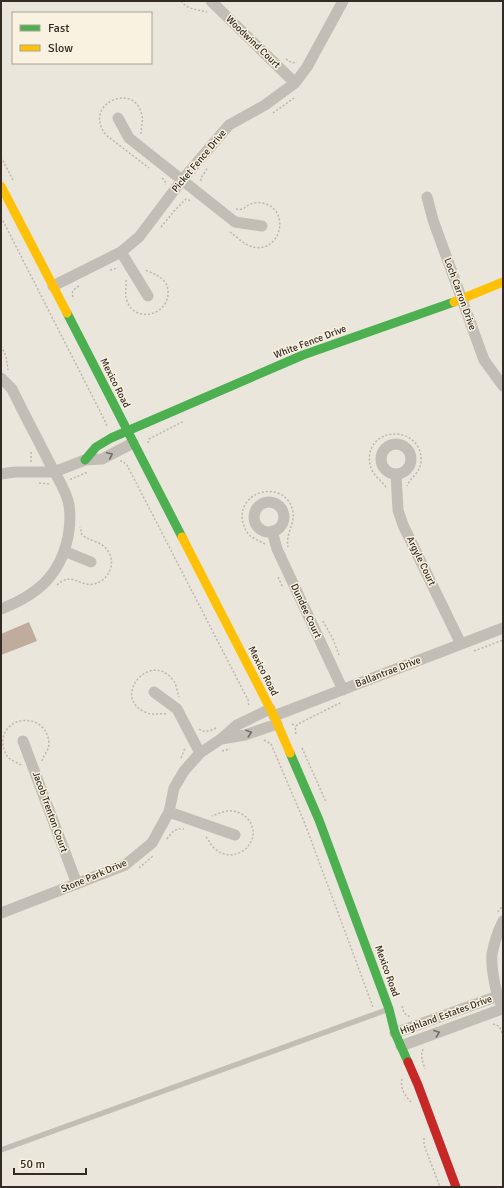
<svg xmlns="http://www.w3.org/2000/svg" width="504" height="1188" viewBox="0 0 504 1188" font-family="Signika,sans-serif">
  <rect width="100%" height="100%" fill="#ebe6db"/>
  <path fill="#c0ac9c" d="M 29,622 L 37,641 L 1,655 L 1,634 Z"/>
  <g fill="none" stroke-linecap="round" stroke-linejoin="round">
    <path stroke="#bcb6ad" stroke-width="1.5" stroke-dasharray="2 2" stroke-linecap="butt" d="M 181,1 C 188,10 196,9 207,12
      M 286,59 L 292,63 L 297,62
      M 273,113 L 294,98
      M 141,134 C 141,127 144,120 141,112 C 132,82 82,105 106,135 L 149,168
      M 1,157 L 13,180
      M 162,178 L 165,181 L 166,185
      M 201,181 L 201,178 L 208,167
      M 1,217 L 106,423 L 107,427
      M 161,227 L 175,210 L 186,199 L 191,201
      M 230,232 C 236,236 242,243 250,246 C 280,257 293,209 262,203 C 257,202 251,203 247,206 C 245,207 244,209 242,209 C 240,210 238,209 236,209
      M 110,270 L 117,268 L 118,268
      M 126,280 C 127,287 124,294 127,301 C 135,324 169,315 168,292 C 168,288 167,284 164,281 C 159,275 152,273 145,270
      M 73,297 C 71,291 74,289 79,286
      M 1,346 L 6,356 L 8,370
      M 148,443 L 149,439 L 184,421
      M 120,461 L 122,461 L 127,465 L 248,700 L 249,707
      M 31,462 L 31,452
      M 71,480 L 71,479 L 88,472
      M 39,483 L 49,484
      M 386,487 C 382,481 375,477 372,470 C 369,464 369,458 370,452 C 378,424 422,430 421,460 C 421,473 411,476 407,486
      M 265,544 C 260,541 254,539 249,535 C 245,530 243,524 242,518 C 241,489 283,481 292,508 C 297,522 285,533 288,547
      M 278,577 L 283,588
      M 57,585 C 72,571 79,587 94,584 C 102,582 107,577 110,570 C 112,565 112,560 110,555 C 104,539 86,542 81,533 C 81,531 81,529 80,527
      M 323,621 L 333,639 L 339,655
      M 474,651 L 503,640
      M 166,714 C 159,713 152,716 145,712 C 111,697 150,650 173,680 C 177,685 177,692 179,697
      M 292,724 L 296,726
      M 199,729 C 205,733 210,731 216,728
      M 296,734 C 295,730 295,727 298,724 L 342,702
      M 264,740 L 271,744 L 305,824 L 373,1007
      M 302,748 L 326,802
      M 222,751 L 230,749
      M 181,758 L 185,748
      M 21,765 C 18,763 13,761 10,759 C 6,756 4,750 3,745 C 0,714 48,711 49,744 C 49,751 43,755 42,761
      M 206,837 C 209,840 210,844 213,847 C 234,869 267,840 247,818 C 242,813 234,810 227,811 C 222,812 217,814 212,816
      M 167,839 C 172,832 175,828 184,829
      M 139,868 L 153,856
      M 498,912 L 503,905
      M 402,1006 L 404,1013 L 410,1017
      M 493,1024 L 499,1026 L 503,1035
      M 423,1049 C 420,1056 423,1062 425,1069
      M 402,1079 C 400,1088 405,1096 411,1102
      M 424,1138 L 424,1145 L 440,1187"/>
    <path stroke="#c3beb5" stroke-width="5.5" d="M 1,1150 L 389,1009"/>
    <path stroke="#c3beb5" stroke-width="11" d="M 211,1 L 295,83
      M 118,118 L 129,138 L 235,222 L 262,226
      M 427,197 L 433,220 L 484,360 L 503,386
      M 121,252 L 148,296
      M 53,286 L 121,252 L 139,237 L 182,180 L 229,125 L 265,105 L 295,83 L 307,67 L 343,1
      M 1,378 L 12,389 C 24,414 37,438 49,462 C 55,473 65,489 68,501 C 71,512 70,526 68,537 C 60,576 37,595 1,609
      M381 459a15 15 0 1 1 30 0a15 15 0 1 1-30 0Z
      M 1,474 L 15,472 L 54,472 L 85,460 L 102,459 L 133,443
      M 396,474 L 398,510 L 403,525 L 461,644
      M254 517a15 15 0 1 1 30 0a15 15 0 1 1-30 0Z
      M 272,531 L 277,549 L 343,690
      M 64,551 L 91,562
      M 154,692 L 177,709 L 200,753
      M 274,716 L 503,628
      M 221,739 L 245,735 L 277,724
      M 23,741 L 77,884
      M 169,812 L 235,835
      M 1,913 L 125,865 L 152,843 L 169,812 L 174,788 L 184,771 L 200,753 L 221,739 L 237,725 L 270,709
      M 500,1002 C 495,990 491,967 492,954 C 494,943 498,931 503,921
      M 395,1033 L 498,996
      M 401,1046 L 502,1009"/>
    <path stroke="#4caf50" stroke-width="9" d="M 67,313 L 182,537
      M 85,460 L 96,447 L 111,438 L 303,355 L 454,302
      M 290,753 L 319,820 L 389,1009 L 395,1033 L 408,1062"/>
    <path stroke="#ffc107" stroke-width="9" d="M 1,186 L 67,313
      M 454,302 L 503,282
      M 182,537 L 274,716 L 290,753"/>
    <path stroke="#c62828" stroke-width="9" d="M 408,1062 L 418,1085 L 456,1187"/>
  </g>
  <defs><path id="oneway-chevron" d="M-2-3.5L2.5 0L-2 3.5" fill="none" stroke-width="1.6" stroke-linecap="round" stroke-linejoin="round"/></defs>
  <g stroke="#746d65">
    <use href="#oneway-chevron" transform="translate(110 455) rotate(-25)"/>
    <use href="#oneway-chevron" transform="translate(249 733) rotate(-18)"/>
    <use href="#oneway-chevron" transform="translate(437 1033) rotate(-20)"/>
  </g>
  <g text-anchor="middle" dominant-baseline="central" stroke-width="3" stroke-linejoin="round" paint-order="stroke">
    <g font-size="10" fill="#332b24" stroke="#f9f2e1">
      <text transform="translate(253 42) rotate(44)">Woodwind Court</text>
      <text transform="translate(199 161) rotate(-50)">Picket Fence Drive</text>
      <text transform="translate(460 294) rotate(70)">Loch Carron Drive</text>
      <text transform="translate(310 342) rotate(-21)">White Fence Drive</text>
      <text transform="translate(115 383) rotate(63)">Mexico Road</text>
      <text transform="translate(421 561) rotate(64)">Argyle Court</text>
      <text transform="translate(306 611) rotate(65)">Dundee Court</text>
      <text transform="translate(263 671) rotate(63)">Mexico Road</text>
      <text transform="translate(388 672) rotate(-21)">Ballantrae Drive</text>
      <text transform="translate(50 812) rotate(70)">Jacob Trenton Court</text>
      <text transform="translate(94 876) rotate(-23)">Stone Park Drive</text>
      <text transform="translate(387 971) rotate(70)">Mexico Road</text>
      <text transform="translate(446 1015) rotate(-20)">Highland Estates Drive</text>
    </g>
  </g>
  <rect width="504" height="1188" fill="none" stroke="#332b24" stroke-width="4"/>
  <rect x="12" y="12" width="140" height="52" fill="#f9f2e1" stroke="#aaa295"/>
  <rect x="20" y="25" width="20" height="6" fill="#4caf50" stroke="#aaa295"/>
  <text x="48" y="32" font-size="12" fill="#332b24">Fast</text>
  <rect x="20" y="45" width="20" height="6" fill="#ffc107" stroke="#aaa295"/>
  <text x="48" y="52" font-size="12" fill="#332b24">Slow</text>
  <path d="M14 1168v6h72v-6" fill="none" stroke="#332b24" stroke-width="2"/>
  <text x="20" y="1168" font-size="12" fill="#332b24" stroke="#f9f2e1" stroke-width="3" paint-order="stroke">50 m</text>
</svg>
